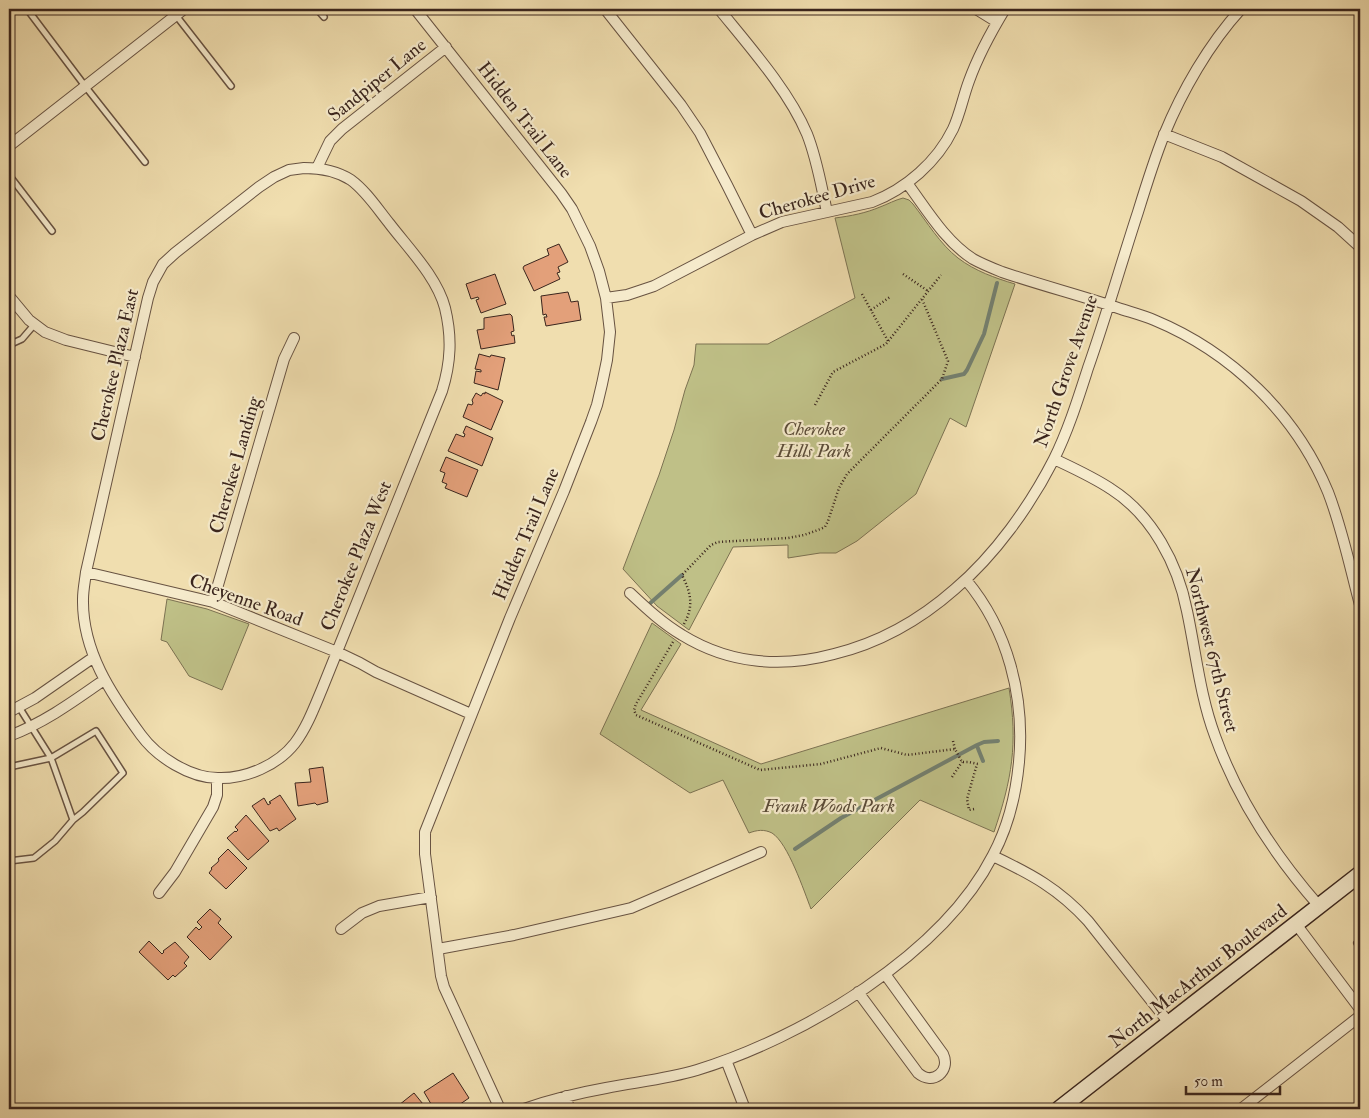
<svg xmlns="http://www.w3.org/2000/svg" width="1369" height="1118" viewBox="0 0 1369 1118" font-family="'IM FELL Double Pica',serif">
  <rect width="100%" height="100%" fill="#f0deaf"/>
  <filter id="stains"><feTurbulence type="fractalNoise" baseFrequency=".004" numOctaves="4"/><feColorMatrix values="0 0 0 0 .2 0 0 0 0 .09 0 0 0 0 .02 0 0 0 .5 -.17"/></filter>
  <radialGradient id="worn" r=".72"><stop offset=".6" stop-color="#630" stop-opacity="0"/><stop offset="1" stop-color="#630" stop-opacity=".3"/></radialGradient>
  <path fill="#bfc087" stroke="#7c7252" d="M 903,198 L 909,200 L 913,204 C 927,222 940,244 958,258 C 975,271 995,278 1015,284 L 966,427 L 950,418 L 916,494 L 857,541 L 836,553 L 820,553 L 788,558 L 788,545 L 733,547 L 689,630 L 657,606 L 623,569 L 659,475 L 674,430 L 685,390 L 694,365 L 696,344 L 768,344 L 855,298 L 835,218 C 851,216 866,213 880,207 C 888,204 895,200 903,198 Z
    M 167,599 L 207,609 L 249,624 L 222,690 L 189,676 L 167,642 L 161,640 Z
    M 652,623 L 681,644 L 641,710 L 761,764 L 1009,688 C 1018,744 1012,779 994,832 L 920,800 L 811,909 C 804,891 788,843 772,833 C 764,829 757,830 749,833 L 723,780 L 690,793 L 600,734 Z"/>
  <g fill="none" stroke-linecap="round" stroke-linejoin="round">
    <path stroke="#748070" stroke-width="4" d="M 942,379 L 964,374 L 967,370 L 984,334 L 997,283
      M 647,606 L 682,575
      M 977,746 L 983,761
      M 795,849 L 841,818 L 977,745 L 984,742 L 998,741"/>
  </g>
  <path fill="#e3a07a" stroke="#3a251d" d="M 559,244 L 568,262 L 558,267 L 560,272 L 557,273 L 560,279 L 534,291 L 523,268 L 524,266 L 549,255 L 547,249 Z
    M 495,274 L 506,304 L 481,313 L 476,300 L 479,299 L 478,297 L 471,299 L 466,284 Z
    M 568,292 L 571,302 L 578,301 L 581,320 L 546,326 L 544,317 L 547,317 L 546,314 L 543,315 L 541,296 Z
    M 510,314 L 512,316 L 514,331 L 511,332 L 512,336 L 514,335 L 515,343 L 481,349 L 477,330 L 484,329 L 484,318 Z
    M 479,354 L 490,357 L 491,355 L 505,358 L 498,390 L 474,383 L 476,371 L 481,372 L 481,370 L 475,369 Z
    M 485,392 L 503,401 L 491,430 L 463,417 L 468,404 L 472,405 L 473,403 L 472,400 L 476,393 L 481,396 L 483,393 L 485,394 Z
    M 466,426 L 493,438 L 482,466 L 448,451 L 456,434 L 464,437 L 465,434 L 463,433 Z
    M 446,457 L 478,470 L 467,497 L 445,488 L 447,484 L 442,482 L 445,473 L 440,471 Z
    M 323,767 L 328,802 L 317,805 L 315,803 L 298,806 L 295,783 L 311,782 L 309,769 Z
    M 280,795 L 296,819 L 279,831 L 277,828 L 270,831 L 252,806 L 264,798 L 268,805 L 271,803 L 269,802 Z
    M 246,815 L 269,841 L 248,860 L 227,838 L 235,831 L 236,832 L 238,830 L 235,827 Z
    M 228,849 L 247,868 L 226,889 L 209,873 L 212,869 L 211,868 L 218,862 L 219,860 L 218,859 Z
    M 210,909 L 221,919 L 218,923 L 232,937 L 210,960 L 187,937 L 196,927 L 199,930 L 202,927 L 197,922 Z
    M 149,941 L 162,954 L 164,952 L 163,951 L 175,942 L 189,957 L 184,963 L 187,966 L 175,977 L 173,975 L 168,980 L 139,952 Z
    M 453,1073 L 469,1098 L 453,1109 L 434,1109 L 424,1092 Z
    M 414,1093 L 427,1109 L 394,1109 Z"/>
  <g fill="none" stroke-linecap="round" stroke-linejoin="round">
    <g stroke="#685342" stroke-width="8">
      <path id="service" d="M 27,9 L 85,86 L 145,162
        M 171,9 L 231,86
        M 317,9 L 324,17
        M 9,175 L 52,231
        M 9,341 L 11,344 L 22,339 L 34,325
        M 9,767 L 51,758 L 96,731 L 123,773 L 83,812 L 73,820
        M 9,861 L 34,858 L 55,841 L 73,820 L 51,758 L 19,707
        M 1360,941 L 1357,943 L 1360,947"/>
    </g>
    <g stroke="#685342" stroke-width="12">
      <path id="minor" d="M 415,9 L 561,193 L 572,209 L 590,246 L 599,271 L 606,298 L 610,332 L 607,360 L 602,384 L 597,405 L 591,422 L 564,491 L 510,618 L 425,832 L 425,854 L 441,976 L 444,987 L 500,1109
        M 605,9 L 681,105 L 700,133 L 727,185 L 752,235
        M 719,9 C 749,46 789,91 807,134 C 817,159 821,185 827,212
        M 976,9 L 997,22
        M 1164,134 L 1222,157 L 1301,201 L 1338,227 L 1360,247
        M 9,146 L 184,9
        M 304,168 C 321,168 337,171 351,180 C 366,191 377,208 389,223 C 408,248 437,277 445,308 C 452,337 451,362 442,391 C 411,468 380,545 349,622 C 340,644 331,667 322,689 C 314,708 307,727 295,743 C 278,765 246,779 218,778 C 190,778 157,757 141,735 C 111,694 82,651 83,599 C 83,590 85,581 86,572 L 148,298 L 153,282 L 163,264 L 175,253 L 259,187 L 274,177 L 289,170 Z
        M 317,168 L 330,141 L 342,129 L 446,47
        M 907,183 C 927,210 945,241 973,259 C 982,264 992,268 1002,272 C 1040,285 1079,295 1118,308 C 1130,312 1142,315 1154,320 C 1231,352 1296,414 1328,492 C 1342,528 1350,567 1360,605
        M 9,296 L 29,320 L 45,332 L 66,340 L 135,357
        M 606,298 L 627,295 L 654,286 L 752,235 L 782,222 L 872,202 C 906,189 937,162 953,129 C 960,114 963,97 969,81 C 978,56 991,32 1005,9
        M 1054,459 C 1073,468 1093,477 1111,489 C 1152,515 1178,564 1187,611 C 1196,653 1200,696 1215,736 C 1238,800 1275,856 1319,906
        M 86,572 L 213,602 L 337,652 L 360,663 L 376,672 L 471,714
        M 630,593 C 646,608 663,624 682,635 C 729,664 782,668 834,654 C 879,643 921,619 955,589 C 995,555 1030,506 1054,459 C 1068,431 1078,399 1088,368 C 1106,317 1121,264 1138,212 C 1146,186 1154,160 1164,135 C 1182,91 1209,44 1241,9
        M 213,602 L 284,359 L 294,338
        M 9,712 L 35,698 L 94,657
        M 9,736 C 44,723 74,701 104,680
        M 993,856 C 1031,874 1059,889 1088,921 L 1169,1023
        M 159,893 L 175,872 L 213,807 L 217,795 L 217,778
        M 1296,924 L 1360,1009
        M 341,929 L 362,913 L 379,906 L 431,897
        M 438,949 L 514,935 L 631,908 L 761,852
        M 858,992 L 918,1073 C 933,1086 951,1071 943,1054 L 885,974
        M 726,1060 L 745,1109
        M 566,1096 L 569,1109
        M 524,1109 C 550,1100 578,1093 606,1088 C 636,1082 667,1079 697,1070 C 802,1038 942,955 993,855 C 1008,827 1016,794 1019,762 C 1025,697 1008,630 966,580
        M 1241,1109 L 1360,1016"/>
    </g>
    <g stroke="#3a251d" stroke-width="18">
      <path id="secondary" d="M 1059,1109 L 1360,874"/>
    </g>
    <path stroke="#3a251d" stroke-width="2.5" stroke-dasharray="1 2.5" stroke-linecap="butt" d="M 903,274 L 928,291
      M 862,294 L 888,341
      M 871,310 L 890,297
      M 815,405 L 833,372 L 886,344 L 941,275
      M 684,624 C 694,606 691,593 682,575 L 711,545 L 718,542 L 788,538 L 804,535 L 818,530 L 825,527 L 828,521 L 839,488 L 847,474 L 942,379 L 948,361 L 922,299
      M 673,642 L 636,704 L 634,710 L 636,715 L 760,770 L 821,764 L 881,748 L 907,755 L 955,749 L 962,762 L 969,762 L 978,764
      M 953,741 L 955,749
      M 952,777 L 962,762
      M 974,809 L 969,810 L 967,799 L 977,764"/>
    <use href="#service" stroke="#f5eacb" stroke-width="5"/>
    <use href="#minor" stroke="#f5eacb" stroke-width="10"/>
    <use href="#secondary" stroke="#f5eacb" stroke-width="15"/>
  </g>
  <g text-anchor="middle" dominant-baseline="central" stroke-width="4.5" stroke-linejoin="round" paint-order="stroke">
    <g font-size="19" fill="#3a251d" stroke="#f5eacb">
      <text transform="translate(377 80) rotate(-39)">Sandpiper Lane</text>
      <text transform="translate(525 120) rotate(52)">Hidden Trail Lane</text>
      <text transform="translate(817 197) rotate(-16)">Cherokee Drive</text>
      <text transform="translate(115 365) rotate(-77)">Cherokee Plaza East</text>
      <text transform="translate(1066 371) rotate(-71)">North Grove Avenue</text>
      <text transform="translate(235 465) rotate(-74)">Cherokee Landing</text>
      <text transform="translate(526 534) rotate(-67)">Hidden Trail Lane</text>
      <text transform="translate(356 556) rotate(-68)">Cherokee Plaza West</text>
      <text transform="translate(246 600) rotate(20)">Cheyenne Road</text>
      <text transform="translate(1212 650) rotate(76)">Northwest 67th Street</text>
      <text transform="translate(1198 976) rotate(-38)">North MacArthur Boulevard</text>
    </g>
    <g font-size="19" font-style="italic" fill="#5b4c38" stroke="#f5eacb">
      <text x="814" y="429">Cherokee<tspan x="814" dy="22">Hills Park</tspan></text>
      <text x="829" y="806">Frank Woods Park</text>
    </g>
  </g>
  <rect width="1369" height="1118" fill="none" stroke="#f0deaf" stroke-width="30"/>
  <rect x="10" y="10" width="1349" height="1098" fill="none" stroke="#3a251d" stroke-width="2.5"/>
  <rect x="15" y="15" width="1339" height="1088" fill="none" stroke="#3a251d"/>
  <path d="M1186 1086v8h94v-8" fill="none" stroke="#3a251d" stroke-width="2.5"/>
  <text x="1194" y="1086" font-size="15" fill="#3a251d" stroke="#f5eacb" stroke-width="4" paint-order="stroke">50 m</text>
  <rect width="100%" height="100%" filter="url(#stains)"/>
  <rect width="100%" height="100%" fill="url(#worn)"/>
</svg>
